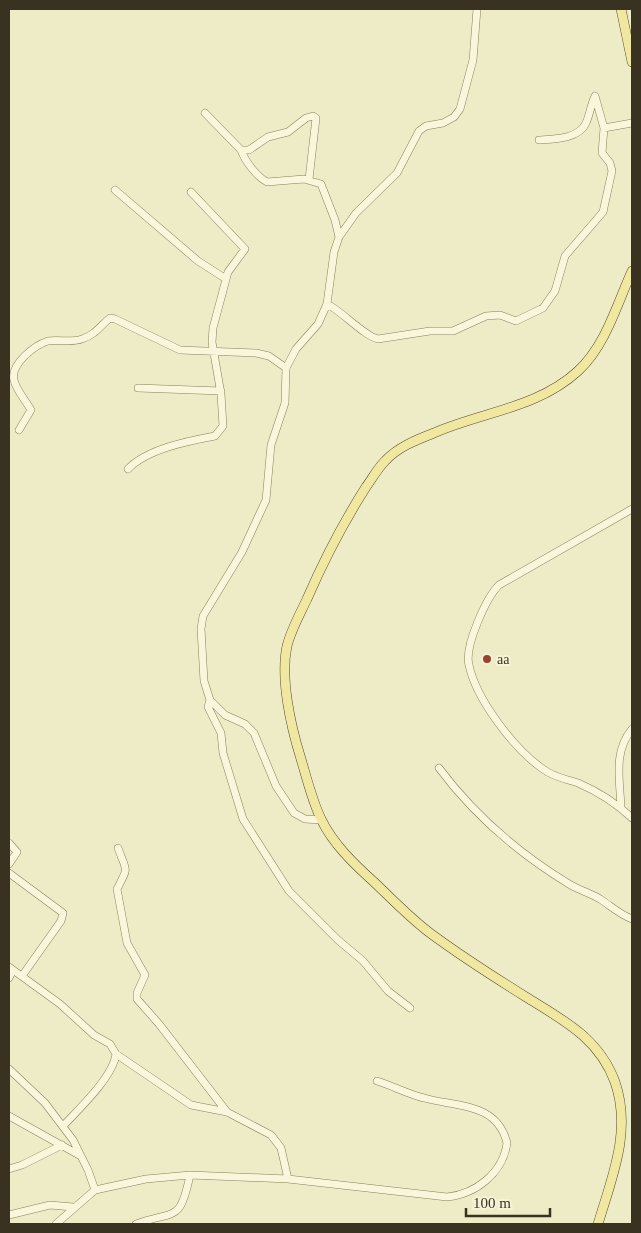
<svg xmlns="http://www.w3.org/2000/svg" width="641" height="1233" viewBox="0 0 641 1233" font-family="'Times New Roman',serif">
  <rect width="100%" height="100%" fill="#eeebc7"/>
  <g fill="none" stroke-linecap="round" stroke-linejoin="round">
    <g stroke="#8a7e5c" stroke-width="8">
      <path id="minor" d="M 205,113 L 241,150 C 245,161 256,176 267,182 L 304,179 L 321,184 L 335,220 L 339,237
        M 539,140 C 554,139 579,139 586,123 C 590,114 591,104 595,96 L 604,128 L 632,123
        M 241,150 L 249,150 L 268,137 L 288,132 L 306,118 L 313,116 L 316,118 L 309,179
        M 115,190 L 198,261 L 226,279
        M 327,304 L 334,252 L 339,237 L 356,213 L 397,173 L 419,131 L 426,126 L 443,123 L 454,117 L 460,109 L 473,60 L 477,9
        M 138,388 L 221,391
        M 19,430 L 31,410 C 26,401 16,390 14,380 C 10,364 35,345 48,341 C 59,339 71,343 82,339 C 95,335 100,326 110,318 L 115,319 L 180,350 L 256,353 L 269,356 L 286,368
        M 128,469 C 147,449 188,441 215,436 L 223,426 L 221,394 L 212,342 L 213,328 L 228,272 L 245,249 L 191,192
        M 632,509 L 499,585 C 486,598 464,647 469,665 C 476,699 514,749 543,769 C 553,777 566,779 578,783 C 599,792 615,802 632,818
        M 210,700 L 208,707 L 221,733 L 223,753 L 243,819 L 289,891 L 338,940 L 363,961 L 388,991 L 410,1008
        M 439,768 C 474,815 520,854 569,884 C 579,890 590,893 600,899 C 611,906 619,914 632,919
        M 621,808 C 620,780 613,752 632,729
        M 321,820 L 305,819 L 294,813 L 276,786 L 254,733 L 245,724 L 225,715 L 210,700 L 204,681 L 201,629 L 203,616 L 242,552 L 266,500 L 271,445 L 285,403 L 286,368 L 296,349 L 318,324 L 327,304 C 343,312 364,336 378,339 L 430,331 L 453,331 L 486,316 L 500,315 L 516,321 L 543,308 L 555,291 L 565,256 L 603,212 L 612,171 L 610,163 L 602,153 L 604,128
        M 9,843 L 17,852 L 9,864
        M 118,848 C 127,873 129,866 117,889 L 127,943 L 145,975 L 137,993 L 137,999 L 159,1024 L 227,1112
        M 9,873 L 63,913 L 61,921 L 22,976
        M 9,967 L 60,1004 L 94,1035 L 110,1044 L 116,1054
        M 9,978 L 13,970
        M 9,1069 L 45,1103 L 73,1140 L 88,1170 L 95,1190 L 146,1179 L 190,1175 C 180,1223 176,1210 136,1224
        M 9,1116 L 79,1155
        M 63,1126 C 79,1109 113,1077 116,1054 L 191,1105 L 227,1112 L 271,1135 L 281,1148 L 288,1179 L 190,1175
        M 9,1169 L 22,1165 L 62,1145
        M 288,1179 L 447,1197 C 476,1194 503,1173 507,1143 C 497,1102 456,1107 424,1098 C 408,1094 393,1086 377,1081
        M 9,1215 L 50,1205 L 73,1207
        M 56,1224 L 95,1190"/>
    </g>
    <g stroke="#584b30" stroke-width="10">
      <path id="major" d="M 621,9 L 632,62
        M 598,1224 C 612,1177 632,1131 615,1082 C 599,1038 563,1020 526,997 C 494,977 461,956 430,933 C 410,918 392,899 374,882 C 354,864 333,844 321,819 C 312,800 307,779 301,759 C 291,727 280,679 287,646 C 291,630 300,614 307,599 C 324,560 343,523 366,487 C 372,479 377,469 385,461 C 398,447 416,440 434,433 C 482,412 538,408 578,371 C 606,345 617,304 632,271"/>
    </g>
    <use href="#minor" stroke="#f9f6db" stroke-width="7"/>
    <use href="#major" stroke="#f0e8a0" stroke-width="9"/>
  </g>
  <circle fill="#99422d" stroke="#f6f3d7" stroke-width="2" cx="487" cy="659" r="5"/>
  <g text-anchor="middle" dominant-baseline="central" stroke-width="4" stroke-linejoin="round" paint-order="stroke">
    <g font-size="14" fill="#3a3220" stroke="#f6f3d7" text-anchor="start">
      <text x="497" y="659">aa</text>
    </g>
  </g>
  <rect width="641" height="1233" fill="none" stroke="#3a3220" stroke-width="20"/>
  <path d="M466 1208v8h84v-8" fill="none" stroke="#3a3220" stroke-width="2.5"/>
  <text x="473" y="1208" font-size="15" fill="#3a3220" stroke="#f6f3d7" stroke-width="4" paint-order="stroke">100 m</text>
</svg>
